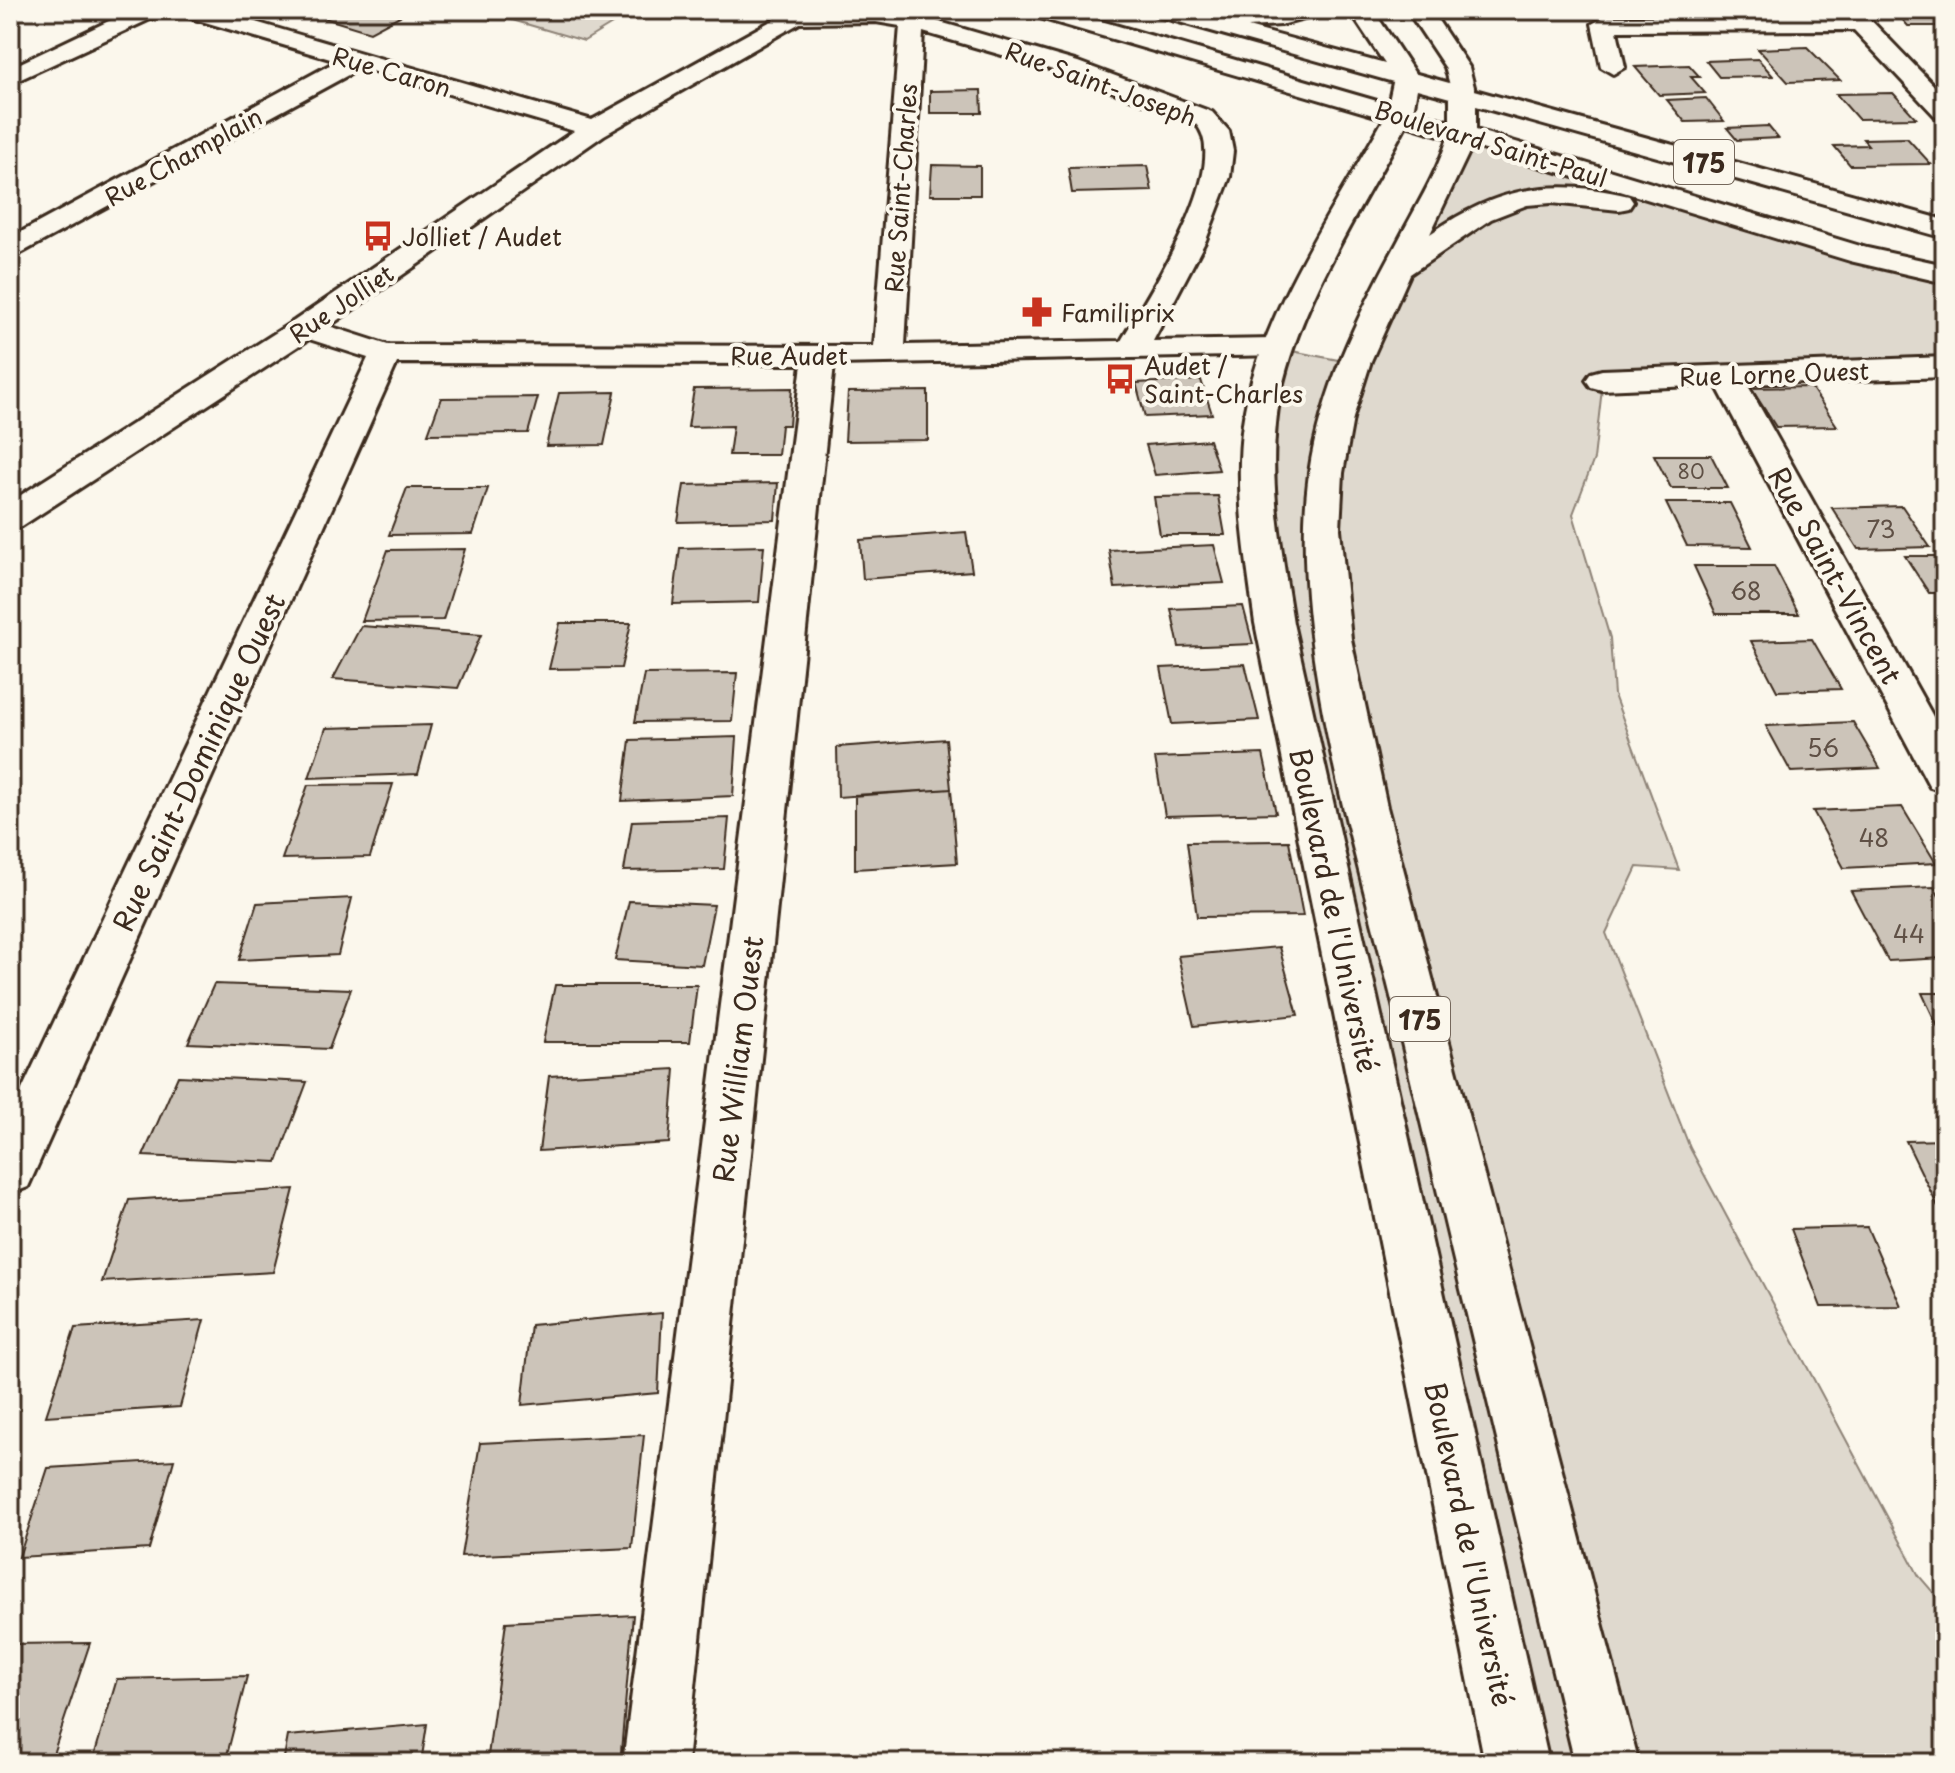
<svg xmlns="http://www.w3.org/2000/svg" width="1955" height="1773" viewBox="0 0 1955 1773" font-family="'Playpen Sans',sans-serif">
  <rect width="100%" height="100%" fill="#fbf7ec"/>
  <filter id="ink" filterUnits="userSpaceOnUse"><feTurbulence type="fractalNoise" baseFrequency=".0125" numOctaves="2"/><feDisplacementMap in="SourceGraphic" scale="16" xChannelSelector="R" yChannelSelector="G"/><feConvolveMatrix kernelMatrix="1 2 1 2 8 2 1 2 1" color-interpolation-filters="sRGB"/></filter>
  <g filter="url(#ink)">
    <path fill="#dfd9ce" stroke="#8d8276" stroke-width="2" d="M 478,10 L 635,10 L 584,41 Z
      M 1462,133 L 1945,274 L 1945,367 L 1603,380 L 1594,459 L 1573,514 L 1610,638 L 1614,695 L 1679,870 L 1637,867 L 1606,933 L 1690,1148 L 1919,1576 L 1945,1606 L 1945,1763 L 1517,1763 L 1258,513 L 1276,348 L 1354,363 Z"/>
    <path fill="#ccc4b9" stroke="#3b2a1e" stroke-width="2" d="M 340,10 L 411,10 L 370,32 L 324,18 Z
      M 1894,10 L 1945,10 L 1945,26 L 1908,26 Z
      M 1807,47 L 1840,80 L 1788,82 L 1758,49 Z
      M 1758,59 L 1773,76 L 1719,77 L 1706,61 Z
      M 1689,65 L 1700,77 L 1691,77 L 1705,93 L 1659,95 L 1635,67 Z
      M 981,90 L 982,113 L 930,113 L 930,91 Z
      M 1893,93 L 1916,118 L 1858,119 L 1836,94 Z
      M 1706,98 L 1724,121 L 1685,122 L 1667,100 Z
      M 1768,126 L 1778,138 L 1737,140 L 1727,128 Z
      M 1907,138 L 1931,164 L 1850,165 L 1834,146 L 1868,145 L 1863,139 Z
      M 932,165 L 980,166 L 980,195 L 930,195 Z
      M 1147,166 L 1152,191 L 1072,193 L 1068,168 Z
      M 1201,380 L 1212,414 L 1145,417 L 1136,383 Z
      M 1811,387 L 1837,426 L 1776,427 L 1751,388 Z
      M 792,388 L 789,425 L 781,425 L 778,455 L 729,455 L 733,426 L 688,427 L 694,389 Z
      M 928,391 L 928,440 L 845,441 L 848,392 Z
      M 615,392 L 604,445 L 546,446 L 559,393 Z
      M 538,397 L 528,433 L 428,434 L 441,398 Z
      M 1209,440 L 1219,470 L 1155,475 L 1146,445 Z
      M 1654,455 L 1711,455 L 1728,488 L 1671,488 Z
      M 778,483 L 775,520 L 678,522 L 684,485 Z
      M 407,488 L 488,488 L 473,534 L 389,535 Z
      M 1218,496 L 1225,535 L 1160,535 L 1154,497 Z
      M 1666,503 L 1730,503 L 1752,547 L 1687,546 Z
      M 1902,506 L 1930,547 L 1858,549 L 1832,508 Z
      M 966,532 L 972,571 L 863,579 L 860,540 Z
      M 1214,545 L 1224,583 L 1115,588 L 1109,550 Z
      M 764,546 L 759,602 L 673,604 L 680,548 Z
      M 465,549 L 443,620 L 362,621 L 388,550 Z
      M 1905,556 L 1945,556 L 1945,593 L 1929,593 Z
      M 1694,566 L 1774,566 L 1799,614 L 1716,614 Z
      M 1243,606 L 1253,644 L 1179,647 L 1171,609 Z
      M 560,623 L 631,623 L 621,668 L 549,669 Z
      M 361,626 L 481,635 L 458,688 L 333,679 Z
      M 1812,639 L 1841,689 L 1777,691 L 1751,641 Z
      M 1245,664 L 1259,720 L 1172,724 L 1161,668 Z
      M 737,673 L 732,721 L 635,722 L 644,674 Z
      M 1853,722 L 1880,768 L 1791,772 L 1766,726 Z
      M 431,725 L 418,774 L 309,778 L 326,728 Z
      M 737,737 L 733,796 L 622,801 L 630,740 Z
      M 946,739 L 951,789 L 838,797 L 837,747 Z
      M 1263,754 L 1276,813 L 1165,816 L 1155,758 Z
      M 393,784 L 370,857 L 282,859 L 308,785 Z
      M 951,789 L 957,863 L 855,869 L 855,795 Z
      M 1902,807 L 1936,863 L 1844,868 L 1813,811 Z
      M 729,818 L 724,869 L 624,871 L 632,821 Z
      M 1289,841 L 1303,916 L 1197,917 L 1187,842 Z
      M 1934,887 L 1945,907 L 1945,958 L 1888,961 L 1851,891 Z
      M 352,898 L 338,955 L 239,960 L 257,903 Z
      M 629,901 L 714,905 L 702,965 L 615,960 Z
      M 1279,947 L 1298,1015 L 1194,1026 L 1178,956 Z
      M 214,984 L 351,989 L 329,1049 L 188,1043 Z
      M 555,985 L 697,985 L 690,1042 L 543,1042 Z
      M 1922,993 L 1945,993 L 1945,1042 Z
      M 675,1069 L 669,1143 L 539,1151 L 549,1076 Z
      M 178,1076 L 307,1082 L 277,1162 L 143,1156 Z
      M 1945,1140 L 1945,1221 L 1906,1141 Z
      M 294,1189 L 273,1272 L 102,1282 L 129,1200 Z
      M 1867,1227 L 1901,1306 L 1821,1307 L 1791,1229 Z
      M 662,1313 L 658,1393 L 522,1405 L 531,1325 Z
      M 204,1320 L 180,1407 L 46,1416 L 75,1328 Z
      M 644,1435 L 632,1548 L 461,1556 L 480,1443 Z
      M 174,1460 L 149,1549 L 19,1557 L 48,1468 Z
      M 633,1615 L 620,1763 L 487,1763 L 506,1622 Z
      M 90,1643 L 50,1763 L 10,1763 L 10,1644 Z
      M 247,1676 L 225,1763 L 92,1763 L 117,1679 Z
      M 427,1724 L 421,1763 L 283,1763 L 288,1736 Z"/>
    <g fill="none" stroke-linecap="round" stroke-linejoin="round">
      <g stroke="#3b2a1e" stroke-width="6">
        <path id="street" d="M 132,10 L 163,10 L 159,15 L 10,84 L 10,68 Z
          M 177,10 L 214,10 L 592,120 L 791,10 L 888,10 L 912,14 L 1078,62 L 1212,112 L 1229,131 L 1233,151 L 1230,177 L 1206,240 L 1153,341 L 1276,339 L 1287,341 L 1292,348 L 1287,355 L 834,364 L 687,1763 L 623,1763 L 802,364 L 397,363 L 28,1187 L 10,1194 L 10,1115 L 368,358 L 309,339 L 22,526 L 10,530 L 10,502 L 294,321 L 574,131 L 361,68 L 10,259 L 10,238 L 337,61 L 181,15 ZM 876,22 L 900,26 L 874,346 L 388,345 L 329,326 L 604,135 L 800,23 ZM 923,32 L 1060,72 L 1194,122 C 1237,162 1145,300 1121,341 L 905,345 Z
          M 1836,10 L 1861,10 L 1945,97 L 1945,120 L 1936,117 L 1854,30 L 1617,31 L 1625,67 L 1613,74 L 1601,67 L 1592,24 L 1604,17 L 1841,16 Z
          M 1945,357 L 1945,377 L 1747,384 L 1945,738 L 1945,792 L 1930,787 L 1716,385 L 1602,390 L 1591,387 L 1586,380 L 1591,373 L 1602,370 Z"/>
      </g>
      <g stroke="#3b2a1e" stroke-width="6">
        <path id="secondary" d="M 1026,10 L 1063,10 L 1408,110 L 1412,115 L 1399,123 L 1390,120 L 1030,15 Z
          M 1150,10 L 1188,10 L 1224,20 L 1236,13 L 1323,10 L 1319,15 L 1281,25 L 1248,27 L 1385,64 L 1349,10 L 1373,10 L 1418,78 L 1415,83 L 1397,83 L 1154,15 Z
          M 1407,10 L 1431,10 L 1469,67 L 1476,95 L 1472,100 L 1454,100 L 1445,67 Z"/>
      </g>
      <g stroke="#3b2a1e" stroke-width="6">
        <path id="primary" d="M 1406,71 L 1945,220 L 1945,238 L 1476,106 L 1476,130 L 1867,248 L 1945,265 L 1945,283 L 1850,261 L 1472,146 L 1430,234 C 1495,188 1551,177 1629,196 L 1633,202 L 1629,208 L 1619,210 L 1551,203 L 1527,205 L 1491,219 L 1410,274 L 1371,361 L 1353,418 L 1343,473 L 1340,529 L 1351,639 L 1387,807 L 1639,1763 L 1575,1763 C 1514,1510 1453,1258 1393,1005 C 1355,847 1287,634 1309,473 C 1321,391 1357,317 1396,245 C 1414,210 1436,176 1448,138 L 1406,125 C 1359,214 1285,323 1276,424 C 1269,491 1283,557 1293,623 L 1549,1763 L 1485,1763 L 1255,623 C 1246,557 1234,489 1243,423 C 1257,318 1335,207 1386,115 L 1394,78 ZM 1417,89 L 1450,98 L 1450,122 L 1413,111 Z"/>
      </g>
      <use href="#street" fill="#fbf7ec" fill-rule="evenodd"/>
      <use href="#secondary" fill="#fbf7ec" fill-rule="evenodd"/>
      <use href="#primary" fill="#fbf7ec" fill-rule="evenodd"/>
    </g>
  </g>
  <defs>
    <g id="bus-bare" transform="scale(2.4)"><path d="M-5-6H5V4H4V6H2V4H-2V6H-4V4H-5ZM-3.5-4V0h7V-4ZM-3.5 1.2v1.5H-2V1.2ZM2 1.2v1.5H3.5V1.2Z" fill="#c8321e" stroke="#fbf7ec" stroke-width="2.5" paint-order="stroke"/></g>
    <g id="pharmacy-bare" transform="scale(2.4)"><path d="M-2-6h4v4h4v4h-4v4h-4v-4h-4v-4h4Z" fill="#c8321e" stroke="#fbf7ec" stroke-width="2.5" paint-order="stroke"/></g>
  </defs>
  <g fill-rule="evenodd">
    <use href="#bus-bare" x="378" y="236"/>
    <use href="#pharmacy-bare" x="1037" y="312"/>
    <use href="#bus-bare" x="1120" y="379"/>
  </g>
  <g text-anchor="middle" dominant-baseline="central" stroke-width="8" stroke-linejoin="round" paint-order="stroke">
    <g font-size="20" fill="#5f5045">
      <text x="1691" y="471">80</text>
    </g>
    <g font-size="24" fill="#3b2a1e" stroke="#fbf7ec">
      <text transform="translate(392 71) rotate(16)">Rue Caron</text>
      <text transform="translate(1101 83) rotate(20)">Rue Saint-Joseph</text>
      <text transform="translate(1491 143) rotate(17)">Boulevard Saint-Paul</text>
      <text transform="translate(183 156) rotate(-29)">Rue Champlain</text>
      <text transform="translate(900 188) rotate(-86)">Rue Saint-Charles</text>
      <text transform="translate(341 303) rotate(-34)">Rue Jolliet</text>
      <text x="789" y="355">Rue Audet</text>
      <text transform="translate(1774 373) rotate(-2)">Rue Lorne Ouest</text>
    </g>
    <g font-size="24" fill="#3b2a1e" stroke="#fbf7ec" text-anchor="start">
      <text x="402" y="236">Jolliet / Audet</text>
      <text x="1061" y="312">Familiprix</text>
      <text x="1144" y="365">Audet /<tspan x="1144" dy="28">Saint-Charles</tspan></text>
    </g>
    <g font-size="24" fill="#5f5045">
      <text x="1881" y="528">73</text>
      <text x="1746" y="590">68</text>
      <text x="1823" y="747">56</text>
      <text x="1874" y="837">48</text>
      <text x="1909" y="933">44</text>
    </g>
    <g fill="#fbf7ec" stroke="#75685c" stroke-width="2">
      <rect x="1674" y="140" width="60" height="44" rx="6"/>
      <rect x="1390" y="997" width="60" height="44" rx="6"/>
    </g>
    <g font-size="26" font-weight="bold" fill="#3b2a1e">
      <text x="1704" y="162">175</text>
      <text x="1420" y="1019">175</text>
    </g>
    <g font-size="28" fill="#3b2a1e" stroke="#fbf7ec">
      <text transform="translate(1836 575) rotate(61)">Rue Saint-Vincent</text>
      <text transform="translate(198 762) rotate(-65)">Rue Saint-Dominique Ouest</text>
      <text transform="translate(1335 910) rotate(78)">Boulevard de l'Université</text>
      <text transform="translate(737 1059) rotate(-83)">Rue William Ouest</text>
      <text transform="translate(1470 1544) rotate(78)">Boulevard de l'Université</text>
    </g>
  </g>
  <rect width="1955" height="1773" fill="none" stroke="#fbf7ec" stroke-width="40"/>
  <rect x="20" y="20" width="1915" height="1733" fill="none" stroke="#3b2a1e" stroke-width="3" filter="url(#ink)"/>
</svg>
